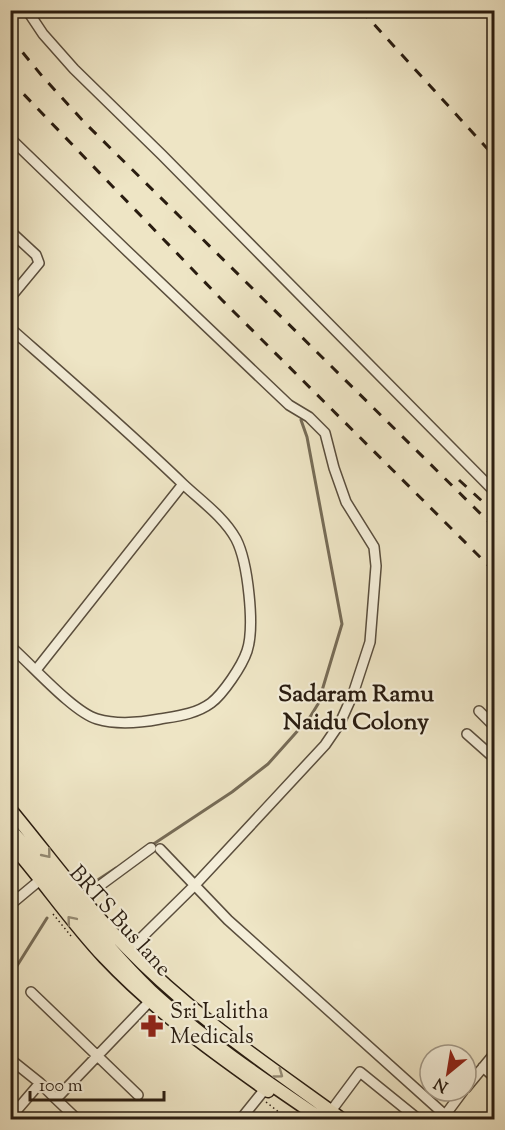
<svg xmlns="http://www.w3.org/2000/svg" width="505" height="1130" viewBox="0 0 505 1130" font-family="'Sorts Mill Goudy',serif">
  <rect width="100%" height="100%" fill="#eee5c5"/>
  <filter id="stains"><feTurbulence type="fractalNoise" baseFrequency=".00333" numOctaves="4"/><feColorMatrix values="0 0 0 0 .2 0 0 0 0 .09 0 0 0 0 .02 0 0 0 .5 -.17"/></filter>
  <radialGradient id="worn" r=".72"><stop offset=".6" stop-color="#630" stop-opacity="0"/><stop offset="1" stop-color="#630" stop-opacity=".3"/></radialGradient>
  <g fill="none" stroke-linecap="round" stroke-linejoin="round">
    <path stroke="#776c57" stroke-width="3" d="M 152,845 L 232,792 L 268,764 L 310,717 L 318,704 L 342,624 L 307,437 L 301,420
      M 90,885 L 116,868
      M 10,977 L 47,918"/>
    <g stroke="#5a4e3d" stroke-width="12">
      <path id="minor" d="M 27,10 L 43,34 L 74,69 L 162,155 L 494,491
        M 10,138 L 125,249 L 289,405 L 309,417 L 325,433 L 334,468 L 346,502 L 374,547 L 376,566 L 370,642 L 353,694 L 340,723 L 325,745 L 195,885 L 129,950
        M 10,231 L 36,255 L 39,263 L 10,298
        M 10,328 C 68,379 127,430 183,484 C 201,501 224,517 236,539 C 248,562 255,627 247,651 C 242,666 223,694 211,703 C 196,714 178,716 160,719 C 139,723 117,725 97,719 C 73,712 31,664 10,646
        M 36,670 L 183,484
        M 479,711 L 494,726
        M 467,734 L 494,758
        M 160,849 L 228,920 L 445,1115
        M 83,898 L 151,848
        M 10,905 L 40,880
        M 31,992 L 138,1095
        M 10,1059 L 40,1083
        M 483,1067 L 494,1077
        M 466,1088 L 494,1054
        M 56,1099 L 78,1120
        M 331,1111 L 360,1072 L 418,1119
        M 10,1118 L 40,1083 L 56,1099 L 149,1002
        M 443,1118 L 463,1091
        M 240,1120 L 265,1089"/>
    </g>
    <g stroke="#291c10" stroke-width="15">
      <path id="major" d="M 10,809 C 49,856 85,906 128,949 C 192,1015 269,1066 343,1120
        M 10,829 C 58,882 99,941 151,991 C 203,1039 264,1080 323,1120
        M 10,843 C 43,880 70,921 104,957 C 153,1009 210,1050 268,1091"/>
    </g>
    <path stroke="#291c10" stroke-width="1.5" stroke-dasharray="1.5 3" stroke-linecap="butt" d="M 10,793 L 15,800
      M 53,914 L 71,936
      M 266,1102 L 289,1120"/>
    <use href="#minor" stroke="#f4eed9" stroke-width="9"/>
    <use href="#major" stroke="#eee5c5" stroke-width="12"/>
    <path stroke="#291c10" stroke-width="3" stroke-dasharray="10 10" stroke-linecap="butt" d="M 361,10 L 494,156
      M 486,10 L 494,19
      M 10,37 L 42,76 L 85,123 L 494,527
      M 10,80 L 222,300 L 494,571
      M 459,480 L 494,512"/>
  </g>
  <defs><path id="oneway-chevron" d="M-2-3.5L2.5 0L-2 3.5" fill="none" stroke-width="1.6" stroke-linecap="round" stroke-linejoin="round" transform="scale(1.5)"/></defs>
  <g stroke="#958b74">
    <use href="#oneway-chevron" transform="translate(47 854) rotate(51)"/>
    <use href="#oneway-chevron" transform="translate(71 920) rotate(-130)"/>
    <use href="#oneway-chevron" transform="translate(279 1074) rotate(36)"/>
  </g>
  <defs>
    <g id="pharmacy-bare" transform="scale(1.8)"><path d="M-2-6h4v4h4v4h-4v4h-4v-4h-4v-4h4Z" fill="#8f2418" stroke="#f4eed9" stroke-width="2.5" paint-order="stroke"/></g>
  </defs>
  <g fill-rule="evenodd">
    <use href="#pharmacy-bare" x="152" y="1026"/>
  </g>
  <g text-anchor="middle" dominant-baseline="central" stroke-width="4.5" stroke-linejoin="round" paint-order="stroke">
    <g font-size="22" fill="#291c10" stroke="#f4eed9">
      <text transform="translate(119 922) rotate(48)">BRTS Bus lane</text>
    </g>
    <g font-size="22" fill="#291c10" stroke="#f4eed9" text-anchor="start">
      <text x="170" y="1013">Sri Lalitha<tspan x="170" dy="25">Medicals</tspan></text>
    </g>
    <g font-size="24" font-weight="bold" fill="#291c10" stroke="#f4eed9">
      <text x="356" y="695">Sadaram Ramu<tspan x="356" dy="28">Naidu Colony</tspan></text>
    </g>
  </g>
  <rect width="505" height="1130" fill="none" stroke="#eee5c5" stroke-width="36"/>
  <rect x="12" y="12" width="481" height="1106" fill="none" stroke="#291c10" stroke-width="3"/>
  <rect x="18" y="18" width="469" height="1094" fill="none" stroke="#291c10" stroke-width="1.5"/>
  <g transform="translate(448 1073) rotate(210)"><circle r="28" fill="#f4eed9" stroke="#a39a89" stroke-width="1.5"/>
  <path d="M0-4.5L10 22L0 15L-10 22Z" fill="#8f2418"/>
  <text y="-9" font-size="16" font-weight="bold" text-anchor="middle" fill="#291c10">N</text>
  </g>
  <path d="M30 1091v9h134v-9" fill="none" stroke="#291c10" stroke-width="3"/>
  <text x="39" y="1091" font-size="18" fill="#291c10" stroke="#f4eed9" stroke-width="4.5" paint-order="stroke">100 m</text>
  <rect width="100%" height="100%" filter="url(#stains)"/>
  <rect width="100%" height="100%" fill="url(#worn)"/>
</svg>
